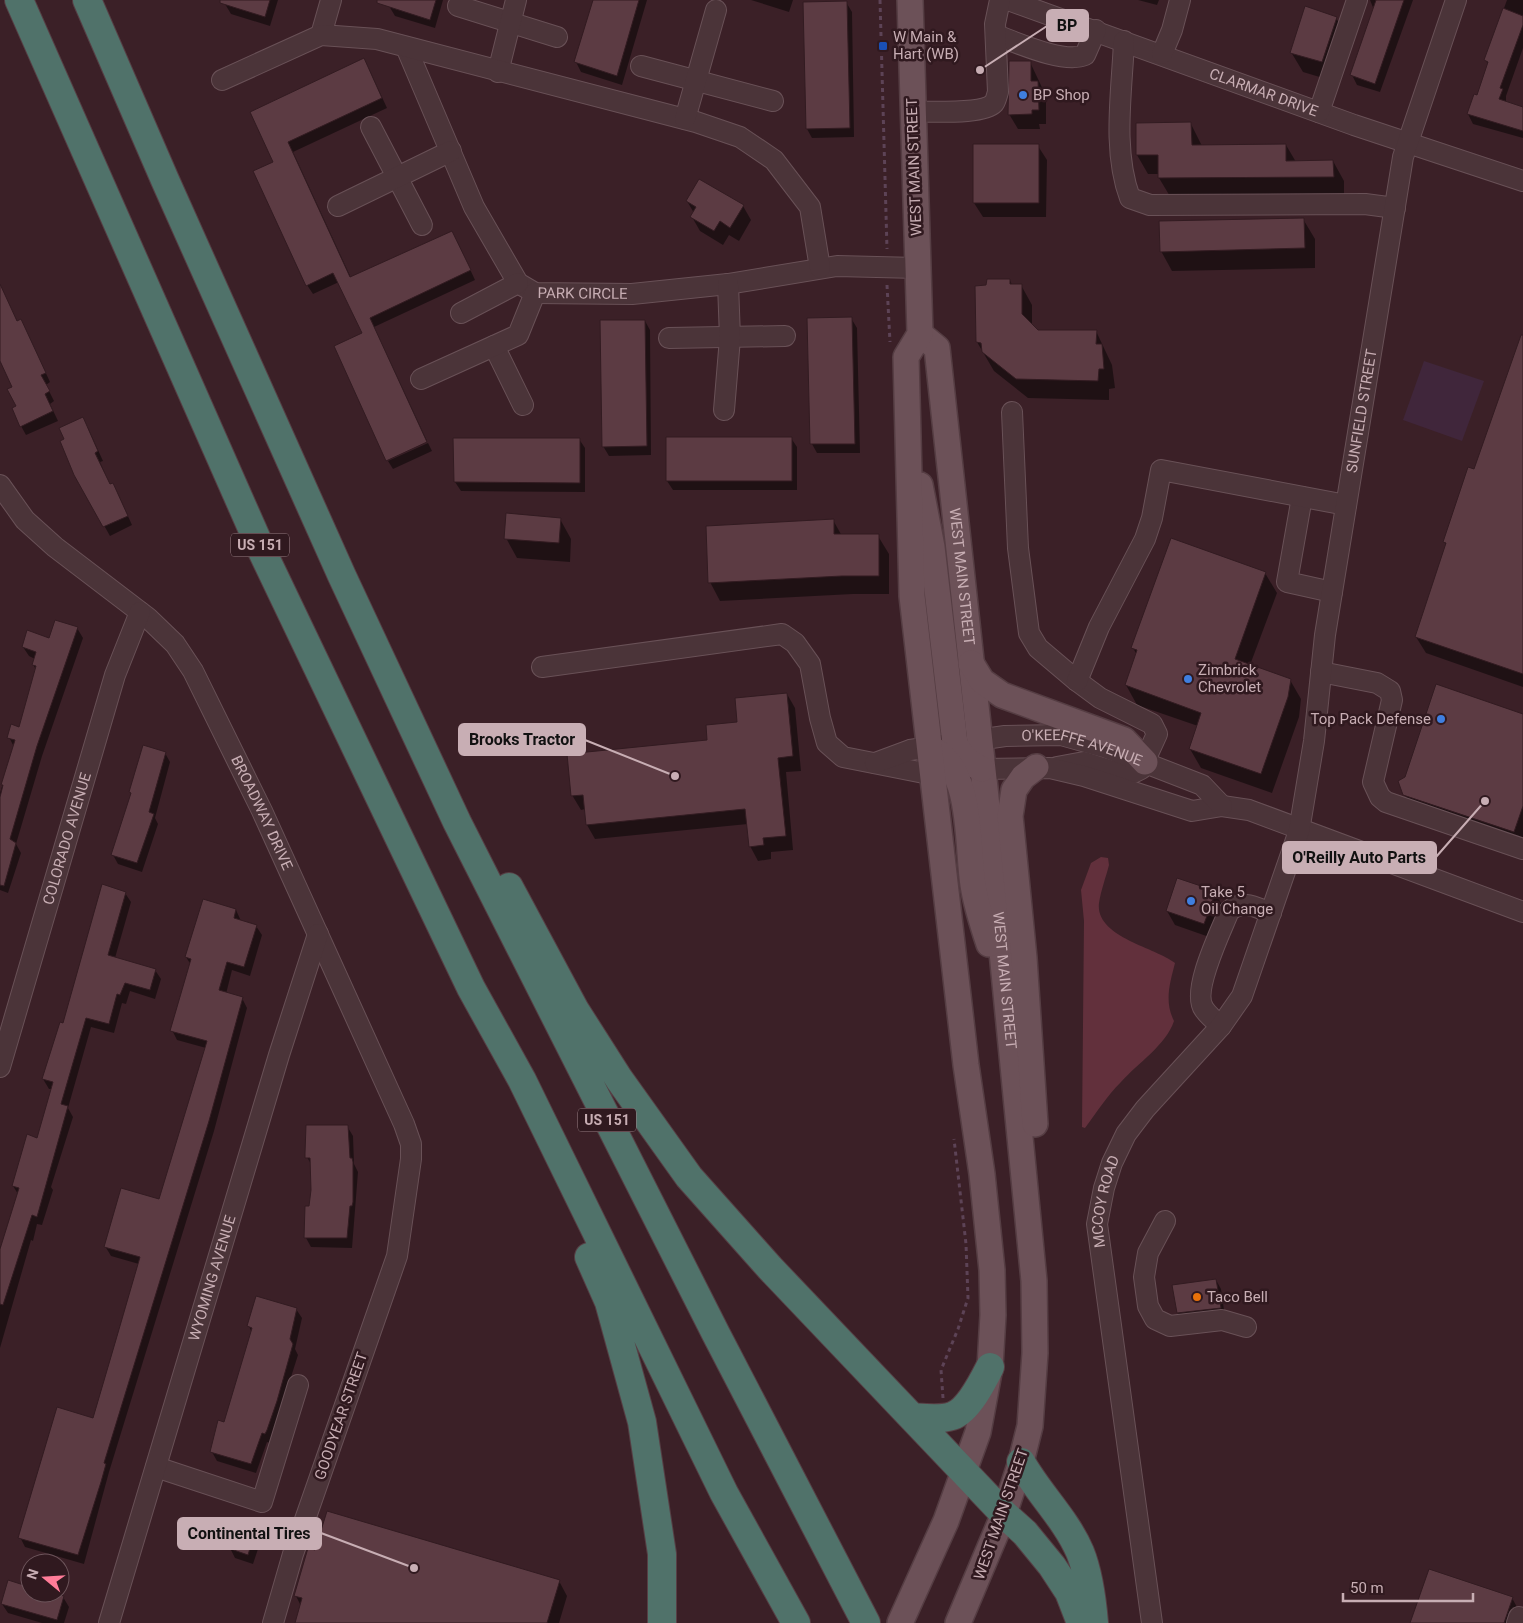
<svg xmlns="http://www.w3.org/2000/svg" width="1523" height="1623" viewBox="0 0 1523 1623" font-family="Roboto,sans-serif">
  <rect width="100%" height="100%" fill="#3b2027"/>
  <path fill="#40263b" d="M 1424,361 L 1484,381 L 1462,441 L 1403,420 Z"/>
  <path fill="#62303c" d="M 1101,857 L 1108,858 L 1109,865 C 1106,877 1101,890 1099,903 C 1095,937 1155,947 1175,963 C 1170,983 1164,1001 1174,1021 C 1166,1045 1138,1063 1121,1082 C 1107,1096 1097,1112 1085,1128 L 1082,1127 L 1084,921 L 1081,890 L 1091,863 Z"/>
  <path fill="#0007" d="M 226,0 L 278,0 L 270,26 L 231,14 L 225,4 Z
    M 391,0 L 443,0 L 435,28 L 395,16 L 389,6 Z
    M 595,0 L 647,0 L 622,85 L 581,72 L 576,62 Z
    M 751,0 L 793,0 L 789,12 Z
    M 1138,0 L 1159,0 L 1157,5 Z
    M 1370,0 L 1413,0 L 1380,92 L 1357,85 L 1352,75 L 1374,10 Z
    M 1507,0 L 1523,0 L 1523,48 L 1506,96 L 1506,103 L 1523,109 L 1523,138 L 1473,124 L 1468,114 L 1475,96 L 1478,97 L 1489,65 L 1485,60 Z
    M 846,2 L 852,12 L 854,137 L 812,138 L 807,129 Z
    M 1336,18 L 1348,37 L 1333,81 L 1303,72 L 1291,52 Z
    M 1030,62 L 1046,96 L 1046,124 L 1039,124 L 1040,129 L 1018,129 L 1009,114 Z
    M 369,69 L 387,108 L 293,152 L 351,278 L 457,241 L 475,280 L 374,327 L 427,441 L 387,459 L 363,334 L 339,282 L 313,294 L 307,285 L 275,162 L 251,112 Z
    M 1191,124 L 1202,146 L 1286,145 L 1296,162 L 1333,161 L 1344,181 L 1344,196 L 1171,198 L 1159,178 L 1159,174 L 1148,174 L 1137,155 Z
    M 1038,146 L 1047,160 L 1046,217 L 983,217 L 974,203 Z
    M 687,201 L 743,206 L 751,220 L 739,241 L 729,235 L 723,245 L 700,231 L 692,217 L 694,213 Z
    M 1303,219 L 1315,239 L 1315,268 L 1172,271 L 1161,251 Z
    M 1010,280 L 1012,285 L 1021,285 L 1032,305 L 1032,326 L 1038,332 L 1096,331 L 1112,365 L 1115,388 L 1109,389 L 1109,400 L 1028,398 L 994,371 L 977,342 L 987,286 Z
    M 0,295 L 18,322 L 26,330 L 50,382 L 46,385 L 54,401 L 50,404 L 58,421 L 26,435 L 21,426 L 14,388 L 0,357 Z
    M 851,318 L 857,328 L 860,453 L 817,453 L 812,444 L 809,319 Z
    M 645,321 L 650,330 L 651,455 L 609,456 L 603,446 Z
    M 1523,362 L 1523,687 L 1426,653 L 1416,637 L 1446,546 L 1444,541 Z
    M 88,428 L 103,461 L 100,462 L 110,485 L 118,494 L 132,525 L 110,536 L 75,474 Z
    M 791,438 L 797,447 L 797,490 L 673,490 L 667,481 Z
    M 579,439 L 585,448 L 585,492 L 461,491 L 455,482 Z
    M 428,443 L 432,451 L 393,469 L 388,461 Z
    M 560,519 L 571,539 L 570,562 L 517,558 L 506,538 Z
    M 833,520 L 842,536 L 878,536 L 889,554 L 889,594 L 853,594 L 720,601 L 710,582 Z
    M 1265,573 L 1277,593 L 1250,665 L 1290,680 L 1301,699 L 1299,717 L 1272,793 L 1201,768 L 1190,749 L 1198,726 L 1137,705 L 1126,685 L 1137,655 L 1133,648 Z
    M 77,628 L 83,638 L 42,756 L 16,844 L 21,853 L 8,893 L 0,890 L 0,793 L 14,747 L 9,737 L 20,728 L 36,670 L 33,664 L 35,659 L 29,656 L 23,647 Z
    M 787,694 L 795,708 L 801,771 L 786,772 L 793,850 L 771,852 L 771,859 L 758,861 L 750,846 L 748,824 L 595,839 L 587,825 L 585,809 L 581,810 L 572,795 L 709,741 Z
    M 1523,716 L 1523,844 L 1413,810 L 1405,795 Z
    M 165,753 L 170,762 L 155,818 L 158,824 L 142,872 L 118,864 L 113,855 L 132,795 L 130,792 Z
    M 1215,892 L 1223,907 L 1212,938 L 1175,925 L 1167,911 Z
    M 125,893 L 131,902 L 115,958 L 155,970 L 161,979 L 155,999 L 130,991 L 126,1004 L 122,1003 L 114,1033 L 91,1027 L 68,1108 L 73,1117 L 51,1187 L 53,1190 L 42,1225 L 37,1224 L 33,1241 L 31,1240 L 0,1348 L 0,1246 L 2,1246 L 18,1194 L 13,1186 L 38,1140 L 52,1089 L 49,1089 L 43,1079 L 64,1024 Z
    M 236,910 L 241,921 L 256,926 L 262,935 L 250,976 L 232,970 L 226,994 L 242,998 L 247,1008 L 214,1131 L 109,1472 L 84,1564 L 25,1547 L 20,1537 L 93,1419 L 139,1264 L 111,1256 L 105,1246 L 160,1200 L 206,1048 L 177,1040 L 172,1030 L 191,965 L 186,957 Z
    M 347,1126 L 353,1136 L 354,1164 L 358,1172 L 352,1248 L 311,1247 L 306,1238 L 306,1207 L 311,1207 L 312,1166 L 307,1157 Z
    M 1216,1280 L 1221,1289 L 1225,1317 L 1183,1322 L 1178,1313 Z
    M 296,1309 L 302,1318 L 295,1349 L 298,1355 L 270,1443 L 267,1442 L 256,1473 L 217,1461 L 212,1452 L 225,1424 L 252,1333 L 249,1326 Z
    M 252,1539 L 258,1549 L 253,1564 L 235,1558 L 230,1548 Z
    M 316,1552 L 559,1581 L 567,1596 L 559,1623 L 296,1623 L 301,1606 L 296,1596 Z
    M 30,1588 L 30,1593 L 48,1593 L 63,1597 L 69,1607 L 64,1623 L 42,1623 L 8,1613 L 2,1604 Z
    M 1512,1598 L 1523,1618 L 1521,1623 L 1411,1623 Z"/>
  <path fill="#5c3b43" stroke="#321b21" d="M 220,0 L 270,0 L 265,17 L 220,3 Z
    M 377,0 L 436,0 L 430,20 L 377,3 Z
    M 593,0 L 639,0 L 617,76 L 574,62 Z
    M 1376,0 L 1404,0 L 1375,84 L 1350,75 Z
    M 847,1 L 850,128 L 806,129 L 803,2 Z
    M 1305,6 L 1337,17 L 1322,62 L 1290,53 Z
    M 1503,8 L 1523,16 L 1523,25 L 1500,88 L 1503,89 L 1499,99 L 1523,107 L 1523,131 L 1467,114 L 1474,94 L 1477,95 L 1488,62 L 1484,60 Z
    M 364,58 L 382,98 L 288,142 L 350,277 L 452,231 L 471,270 L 370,318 L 427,442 L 386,461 L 334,346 L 362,333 L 333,273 L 306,286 L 253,171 L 273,162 L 250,112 Z
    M 1009,61 L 1031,61 L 1031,81 L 1038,81 L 1039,110 L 1032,110 L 1032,114 L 1008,115 Z
    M 1191,122 L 1192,145 L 1286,144 L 1286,161 L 1333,160 L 1334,177 L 1158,178 L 1158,155 L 1136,155 L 1136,123 Z
    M 973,144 L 1039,144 L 1039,203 L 973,203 Z
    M 699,179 L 744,205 L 730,228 L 720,221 L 714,231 L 690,217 L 696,207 L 686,201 Z
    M 1304,218 L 1305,248 L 1160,252 L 1159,221 Z
    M 987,279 L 1010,279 L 1010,284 L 1022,284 L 1022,314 L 1038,330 L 1097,330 L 1096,344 L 1102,344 L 1104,369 L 1099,369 L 1098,381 L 1016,379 L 982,352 L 981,343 L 976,342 L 975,286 L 986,285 Z
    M 0,284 L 17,321 L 21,319 L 46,373 L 41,375 L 50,391 L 45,394 L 53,411 L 20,427 L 12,408 L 16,406 L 7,389 L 12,387 L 0,361 Z
    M 852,317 L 855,444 L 810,444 L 807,318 Z
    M 600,320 L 645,320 L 647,446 L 602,447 Z
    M 1521,335 L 1523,335 L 1523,674 L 1415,637 L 1446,543 L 1443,542 L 1468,467 L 1474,469 Z
    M 83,417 L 98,451 L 95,453 L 110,484 L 113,483 L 128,516 L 103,527 L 74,475 L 60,441 L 64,439 L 59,428 Z
    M 666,437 L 792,437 L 792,481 L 666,481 Z
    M 453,438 L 580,438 L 580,483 L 454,482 Z
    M 506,513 L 561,518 L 559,543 L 504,539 Z
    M 834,519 L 834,534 L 879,534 L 879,576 L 842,576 L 708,583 L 706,526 Z
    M 1171,538 L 1266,572 L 1235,659 L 1291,679 L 1288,697 L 1261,774 L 1189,749 L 1201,713 L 1125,685 L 1137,650 L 1131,648 Z
    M 55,620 L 78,627 L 37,746 L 10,839 L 16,843 L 4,886 L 0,885 L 0,797 L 3,785 L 1,785 L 15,740 L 7,738 L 11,724 L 19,727 L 36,666 L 32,665 L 36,652 L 22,647 L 27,630 L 49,638 Z
    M 1436,684 L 1523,714 L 1523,806 L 1514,832 L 1403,795 L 1398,781 L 1405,777 Z
    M 787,693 L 793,756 L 778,758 L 786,836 L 763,838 L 764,845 L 749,847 L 745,809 L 586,825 L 583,795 L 571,796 L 567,754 L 707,740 L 706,725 L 737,722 L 735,698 Z
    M 143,745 L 166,752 L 149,812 L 154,814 L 137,863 L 111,855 L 131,793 L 129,792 Z
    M 1177,878 L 1216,891 L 1204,924 L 1166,911 Z
    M 102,884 L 126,892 L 108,955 L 156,969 L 150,990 L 125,983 L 120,995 L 117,994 L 109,1024 L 86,1018 L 61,1104 L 68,1106 L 37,1217 L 32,1215 L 3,1305 L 0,1304 L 0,1249 L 19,1188 L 12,1186 L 27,1134 L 37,1138 L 53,1082 L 42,1079 L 60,1022 L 63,1023 Z
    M 203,899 L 236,909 L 234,918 L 257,925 L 244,967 L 227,962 L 219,990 L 243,997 L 209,1121 L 104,1463 L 106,1464 L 101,1482 L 78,1555 L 18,1538 L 57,1407 L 93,1418 L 115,1343 L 140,1257 L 104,1247 L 121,1188 L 159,1199 L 207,1041 L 170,1031 L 191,959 L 185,957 Z
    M 306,1125 L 348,1125 L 350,1158 L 352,1158 L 353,1162 L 353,1202 L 352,1206 L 350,1206 L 347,1238 L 304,1238 L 305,1206 L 309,1206 L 311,1190 L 310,1158 L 305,1158 L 305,1153 Z
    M 1216,1279 L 1221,1308 L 1177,1313 L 1172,1285 Z
    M 256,1296 L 297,1308 L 290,1339 L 293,1344 L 277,1401 L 267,1430 L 265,1434 L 262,1433 L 251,1464 L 210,1452 L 218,1420 L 224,1422 L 252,1328 L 247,1326 Z
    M 327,1511 L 560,1580 L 547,1623 L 295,1623 L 302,1598 L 294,1596 L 308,1548 L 315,1550 Z
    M 233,1533 L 253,1538 L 248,1555 L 228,1548 Z
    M 1429,1569 L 1513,1597 L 1504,1623 L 1410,1623 Z
    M 8,1580 L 30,1587 L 30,1593 L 52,1593 L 64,1596 L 57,1620 L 1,1604 Z"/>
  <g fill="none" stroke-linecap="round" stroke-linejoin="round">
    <g stroke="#695157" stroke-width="22">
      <g id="minor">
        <path id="s1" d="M 1008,0 L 1354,125 L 1523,181"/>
        <path d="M 458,6 L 557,37"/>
        <path d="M 321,35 L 331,0"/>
        <path d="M 996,35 C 1018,43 1064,64 1085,55 L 1096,30"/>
        <path d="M 1124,41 C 1122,91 1112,150 1130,198 L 1150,205 L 1365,204 L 1395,208"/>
        <path id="s2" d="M 406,47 L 474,207 L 518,283 L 535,293 L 632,294 L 728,284 L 837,266 L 917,268"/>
        <path d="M 1162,54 L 1172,30 L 1180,0"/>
        <path d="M 641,66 L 773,101"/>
        <path d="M 498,72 L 516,0"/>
        <path d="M 222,80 L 321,35 L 377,39 L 696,122 L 740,137 L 774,160 L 810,207 L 820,268"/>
        <path d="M 912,112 C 930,111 983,115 994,103 C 996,100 997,95 998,92 L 995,24 L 1000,0"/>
        <path d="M 1319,112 L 1357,0"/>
        <path d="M 685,119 L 716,10"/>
        <path d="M 371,127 L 422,225"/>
        <path d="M 338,206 L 451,151"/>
        <path d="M 461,313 L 518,283"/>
        <path d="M 669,338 L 785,336"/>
        <path d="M 494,346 L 523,405"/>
        <path d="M 421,379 L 518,335 L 535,293"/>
        <path d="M 724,410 L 730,338 L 728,284"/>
        <path d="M 1012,412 L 1018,548 L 1029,633 L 1038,648 L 1077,681 L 1100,698 L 1152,724 L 1157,734 L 1141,769 L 1133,773 L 1109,770 L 1084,762 L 1057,767"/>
        <path id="s3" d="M 0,485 L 25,520 L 55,547 L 148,618 L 175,644 L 193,671 L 262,811 L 404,1124 L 411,1144 L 411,1159 L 397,1256 L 293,1554 L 273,1623"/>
        <path d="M 1302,497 L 1287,582 L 1332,592"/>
        <path d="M 542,667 L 782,634 L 795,643 L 810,664 L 820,718 L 827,743 L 843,757 L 934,775 L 982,769 L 1050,768 L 1084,776 L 1192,811 L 1222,806 L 1249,810 L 1523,912"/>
        <path d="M 1321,672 L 1377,683 L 1390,691 L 1392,700 L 1373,782 L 1380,797 L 1386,802 L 1523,849"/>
        <path d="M 1077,681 L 1099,627 L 1145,539 L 1152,518 L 1161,470 L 1346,505"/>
        <path id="s4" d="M 875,763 L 910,750 L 1005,736 L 1061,735 L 1104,747 L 1202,785 L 1222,806"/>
        <path d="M 1221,1026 C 1215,1021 1208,1015 1204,1009 C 1191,991 1221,931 1229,911 C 1243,899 1255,907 1271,913"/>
        <path id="s5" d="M 0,1067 L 115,675 L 140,612"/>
        <path d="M 1165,1221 L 1148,1253 L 1144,1277 L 1148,1306 L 1155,1319 L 1170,1326 L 1222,1320 L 1246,1327"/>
        <path d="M 156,1467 L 262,1502 L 298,1385"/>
        <path id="s6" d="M 109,1623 L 279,1055 L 318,934"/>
        <path id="s7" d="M 1152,1623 L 1097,1224 L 1104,1188 L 1112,1163 L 1126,1134 L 1145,1109 L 1221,1026 L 1242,996 L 1299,831 L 1314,741 L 1325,635 L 1403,157 L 1456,0"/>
        <path d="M 1517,1623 L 1519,1617"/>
      </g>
    </g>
    <g stroke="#553d43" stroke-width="28">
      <g id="major">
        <path id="s8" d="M 920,334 L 937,348 L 995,880 L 1034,1281 L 1035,1353 L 1030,1426 L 1021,1462 L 1004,1514 L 958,1623"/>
        <path d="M 920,485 L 932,547 L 955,743 C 961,757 969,763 982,769"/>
        <path d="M 971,663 L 982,681 L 1002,695 L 1124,740 L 1145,762"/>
        <path d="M 934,750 C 973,772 967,846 973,885 C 976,904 983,926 989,944"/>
        <path d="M 1035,1124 L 1024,958 L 1010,816 L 1014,790 L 1023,777 L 1036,767"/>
        <path d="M 900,1623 L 946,1521 L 978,1432 L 990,1367 L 993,1315 L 992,1270 L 982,1174 L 966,1065 L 912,596 L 906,357 L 920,334 L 910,0"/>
      </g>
    </g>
    <g stroke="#563e44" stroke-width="30">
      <path id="highway" d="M 19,0 L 262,551 L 370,777 L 471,988 L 522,1080 L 724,1493 L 796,1623
        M 87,0 L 165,180 L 342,576 L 457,822 L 716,1334 L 866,1623
        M 509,887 L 575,1010 L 619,1079 L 689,1177 L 770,1268 L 1004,1514 L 1025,1533 L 1052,1566 L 1069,1592 L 1081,1623
        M 589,1257 L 609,1302 L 642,1422 L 662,1554 L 662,1623
        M 913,1417 C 925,1418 940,1420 952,1416 C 968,1411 983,1381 990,1367
        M 1021,1462 C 1038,1493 1066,1519 1080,1552 C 1089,1574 1092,1599 1094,1623"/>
    </g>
    <path stroke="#5d4356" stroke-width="3" stroke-dasharray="4 4" stroke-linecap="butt" d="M 880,0 L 887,249
      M 887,285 L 890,342
      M 943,1398 L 941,1370 L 958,1329 L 968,1298 L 966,1244 L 954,1139"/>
    <use href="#minor" stroke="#4b3439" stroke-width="20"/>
    <use href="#major" stroke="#6c5158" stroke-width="25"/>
    <use href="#highway" stroke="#50726a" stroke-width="28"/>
  </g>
  <rect fill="#1a4fb4" stroke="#30191f" stroke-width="2" x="878" y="41" width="10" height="10" rx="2.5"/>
  <g fill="#3f7fe0" stroke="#30191f" stroke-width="2">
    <circle cx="1023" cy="95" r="5"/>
    <circle cx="1188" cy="679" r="5"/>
    <circle cx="1441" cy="719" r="5"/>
    <circle cx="1191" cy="901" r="5"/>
  </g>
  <circle fill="#e8710a" stroke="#30191f" stroke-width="2" cx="1197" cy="1297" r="5"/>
  <g text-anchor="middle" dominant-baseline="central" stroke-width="5" stroke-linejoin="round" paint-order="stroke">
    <g fill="#30191f" stroke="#9a8187" stroke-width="1">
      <rect x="231" y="533.5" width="58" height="23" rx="4"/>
      <rect x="578" y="1108.5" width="58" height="23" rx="4"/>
    </g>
    <g font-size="14" font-weight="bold" fill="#c8aeb4">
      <text x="260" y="545">US 151</text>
      <text x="607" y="1120">US 151</text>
    </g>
    <g font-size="15" fill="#c8aeb4" stroke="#30191f" text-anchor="start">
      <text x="893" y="37">W Main &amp;<tspan x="893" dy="17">Hart (WB)</tspan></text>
      <text x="1033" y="95">BP Shop</text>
      <text x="1198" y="670">Zimbrick<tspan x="1198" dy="17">Chevrolet</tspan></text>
      <text x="1431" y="719" text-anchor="end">Top Pack Defense</text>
      <text x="1201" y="892">Take 5<tspan x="1201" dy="17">Oil Change</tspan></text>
      <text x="1207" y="1297">Taco Bell</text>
    </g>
    <g font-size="15" fill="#c8aeb4" stroke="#30191f">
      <text stroke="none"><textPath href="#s1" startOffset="272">CLARMAR DRIVE</textPath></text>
      <text transform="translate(914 167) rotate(-92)">WEST MAIN STREET</text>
      <text stroke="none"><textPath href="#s2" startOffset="329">PARK CIRCLE</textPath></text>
      <text stroke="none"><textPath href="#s7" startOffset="1278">SUNFIELD STREET</textPath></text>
      <text stroke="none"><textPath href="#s8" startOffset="252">WEST MAIN STREET</textPath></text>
      <text stroke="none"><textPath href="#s4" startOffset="212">O'KEEFFE AVENUE</textPath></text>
      <text stroke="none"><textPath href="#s3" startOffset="428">BROADWAY DRIVE</textPath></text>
      <text stroke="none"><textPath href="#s5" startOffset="238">COLORADO AVENUE</textPath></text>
      <text stroke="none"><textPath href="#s8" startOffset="658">WEST MAIN STREET</textPath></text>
      <text stroke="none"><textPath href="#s7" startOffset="426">MCCOY ROAD</textPath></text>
      <text stroke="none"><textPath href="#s6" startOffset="360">WYOMING AVENUE</textPath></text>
      <text transform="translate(341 1416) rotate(-71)">GOODYEAR STREET</text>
      <text transform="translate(1001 1514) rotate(-71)">WEST MAIN STREET</text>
    </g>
  </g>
  <path fill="none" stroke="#c8aeb4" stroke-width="2" d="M980 70L1047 26M675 776L585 740M1485 801L1436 857M414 1568L321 1533"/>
  <g fill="#c8aeb4" stroke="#30191f" stroke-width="2">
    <circle cx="980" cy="70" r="5"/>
    <circle cx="675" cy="776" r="5"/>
    <circle cx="1485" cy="801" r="5"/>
    <circle cx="414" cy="1568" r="5"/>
  </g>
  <g fill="#c8aeb4" stroke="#c8aeb4" stroke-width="2">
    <rect x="1047" y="10" width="41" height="31" rx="5"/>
    <rect x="459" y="724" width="126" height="31" rx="5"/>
    <rect x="1283" y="842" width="153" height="31" rx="5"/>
    <rect x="178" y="1518" width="143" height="31" rx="5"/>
  </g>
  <g font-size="16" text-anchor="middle" font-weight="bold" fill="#111">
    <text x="1067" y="31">BP</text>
    <text x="522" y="745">Brooks Tractor</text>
    <text x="1359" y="863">O'Reilly Auto Parts</text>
    <text x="249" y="1539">Continental Tires</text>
  </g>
  <g transform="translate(45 1578) rotate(288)"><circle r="24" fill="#30191f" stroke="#6d555b"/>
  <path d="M0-4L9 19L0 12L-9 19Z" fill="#ff7c98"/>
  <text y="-8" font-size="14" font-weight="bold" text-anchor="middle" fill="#c8aeb4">N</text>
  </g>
  <path d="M1343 1593v8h130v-8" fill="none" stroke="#c8aeb4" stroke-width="2.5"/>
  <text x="1350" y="1593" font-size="15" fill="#c8aeb4" stroke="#30191f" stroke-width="4" paint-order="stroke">50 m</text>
</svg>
